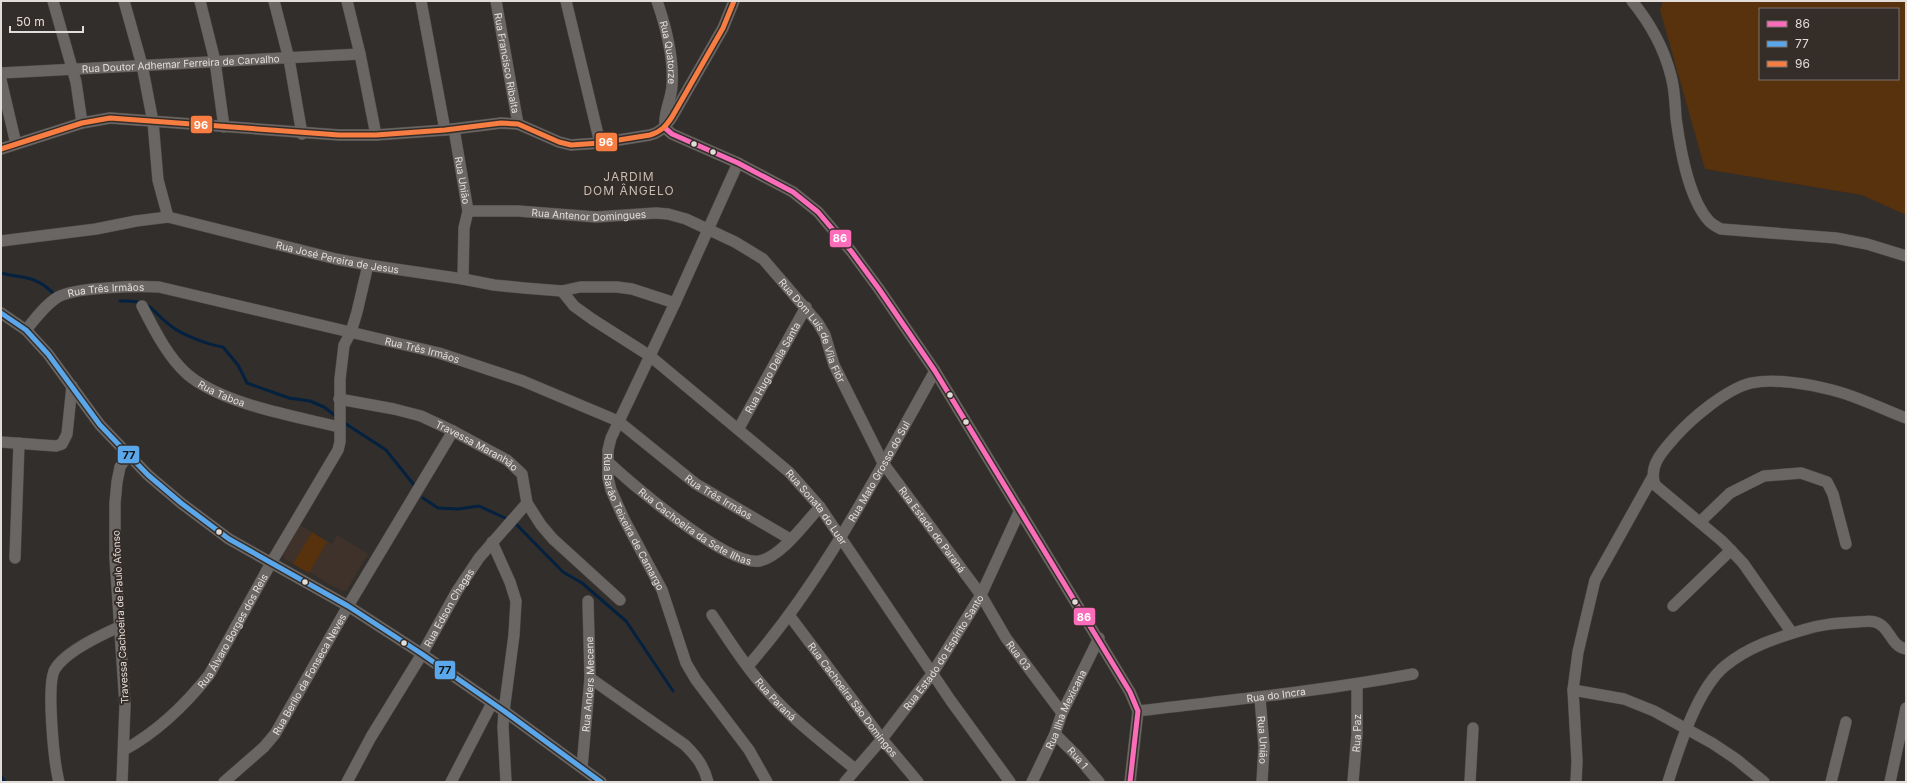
<svg xmlns="http://www.w3.org/2000/svg" width="1907" height="783" viewBox="0 0 1907 783" font-family="Inter,sans-serif">
  <rect width="100%" height="100%" fill="#322e2b"/>
  <path fill="#3e322a" d="M 300,525 L 332,544 L 337,535 L 368,554 L 347,590 L 342,591 L 285,559 L 282,555 Z"/>
  <path fill="#58310d" fill-rule="evenodd" d="M 1663,1 L 1906,1 L 1906,215 L 1862,195 L 1705,169 L 1660,10 ZM 1760,9 L 1898,9 L 1898,79 L 1760,79 Z
    M 312,532 L 327,542 L 309,573 L 293,564 Z"/>
  <g fill="none" stroke-linecap="round" stroke-linejoin="round">
    <path stroke="#04213f" stroke-width="3" d="M 1,273 C 24,279 36,275 54,294
      M 120,301 C 154,300 148,309 171,326 C 182,335 209,345 223,347 L 238,365 L 247,383 L 289,398 L 310,401 L 324,407 L 337,417
      M 343,422 L 386,450 L 414,485
      M 423,498 L 438,508 L 458,509 L 479,506 L 505,518
      M 514,522 L 563,572 L 582,583 L 626,621 L 673,691
      M 1,776 L 5,782"/>
    <g stroke="#4e4a47" stroke-width="12">
      <g id="minor">
        <path d="M 53,1 L 76,82 L 82,123"/>
        <path d="M 124,1 L 142,65 L 153,122 L 158,180 L 168,217"/>
        <path d="M 200,1 L 215,61 L 224,127"/>
        <path d="M 274,1 L 289,59 L 302,134"/>
        <path d="M 347,1 L 360,54 L 376,135"/>
        <path d="M 421,1 L 445,130"/>
        <path id="s1" d="M 496,1 L 518,124"/>
        <path d="M 566,1 L 600,143"/>
        <path id="s2" d="M 657,1 C 666,27 674,58 672,86 C 671,101 663,112 665,128"/>
        <path d="M 1632,1 C 1650,23 1664,48 1671,76 C 1675,90 1675,104 1676,118 C 1680,148 1688,198 1709,221 C 1712,224 1717,227 1721,229 L 1836,238 L 1867,244 L 1906,256"/>
        <path id="s3" d="M 1,73 L 360,54"/>
        <path d="M 1,80 L 16,144"/>
        <path d="M 665,128 L 672,134 L 738,163 L 793,192 L 818,212 L 851,251 L 879,289 L 935,371 L 1130,692 L 1138,711 L 1130,782"/>
        <path id="s4" d="M 454,129 L 468,211 L 464,228 L 463,279"/>
        <path d="M 1,149 L 82,123 L 110,118 L 339,135 L 376,135 L 445,130 L 501,123 L 518,124 L 559,142 L 571,145 L 600,143 L 650,135 C 661,132 666,126 672,117 L 723,28 L 734,1"/>
        <path id="s5" d="M 738,163 L 675,303 L 611,438 L 608,450 L 608,478 L 611,490 L 624,519 L 662,590 L 686,663 L 696,680 L 749,750 L 767,782"/>
        <path id="s6" d="M 468,211 L 518,211 L 596,217 L 656,213 L 668,214 L 686,219 L 735,242 L 763,259 L 818,323 L 825,335 L 834,365 L 883,463 L 981,595 L 1006,638 L 1062,713"/>
        <path id="s7" d="M 1,241 L 96,229 L 136,221 L 168,217 L 336,259 L 368,265 L 463,279 L 494,285 L 524,288 L 562,291 L 580,287 L 617,287 L 632,289 L 675,303"/>
        <path id="s8" d="M 562,291 L 574,306 L 592,319 L 650,356 L 789,472 L 820,507 L 951,701 L 1010,782"/>
        <path id="s9" d="M 142,306 C 154,329 167,356 187,374 C 222,404 294,416 339,427"/>
        <path d="M 1,313 L 26,330 L 48,354 L 100,425 L 148,475 L 181,503 L 229,539 L 348,606 L 422,654 L 504,711 L 601,782"/>
        <path id="s10" d="M 26,330 C 35,319 45,305 58,297 C 76,287 137,286 159,287 L 439,353 L 523,381 L 618,421 L 696,484 L 790,539"/>
        <path id="s11" d="M 339,399 L 394,409 L 421,416 L 453,431 L 507,460 L 522,474 L 527,503 L 541,525 L 553,539 L 620,600"/>
        <path id="s12" d="M 739,428 L 806,307"/>
        <path d="M 1,442 L 56,446 L 62,444 L 67,434 L 72,386"/>
        <path id="s13" d="M 608,462 C 633,485 727,566 759,561 C 781,557 805,523 820,507"/>
        <path d="M 1700,522 L 1730,493 L 1764,476 L 1801,473 L 1827,482 L 1833,494 L 1846,544"/>
        <path d="M 492,542 L 510,582 L 516,601 L 514,635 L 504,711 L 503,727 L 506,782"/>
        <path d="M 15,558 L 19,443"/>
        <path d="M 1673,606 L 1731,550"/>
        <path id="s14" d="M 712,615 C 727,637 741,660 758,680 C 786,715 821,741 855,769"/>
        <path id="s15" d="M 789,615 L 882,739 L 918,782"/>
        <path d="M 1792,633 L 1743,563 L 1722,541 L 1655,485 C 1648,465 1663,451 1675,437 C 1691,419 1726,389 1751,383 C 1774,378 1809,384 1832,390 C 1857,396 1882,409 1906,418"/>
        <path id="s16" d="M 748,666 C 825,578 878,472 935,371"/>
        <path d="M 590,678 L 685,745 C 697,757 704,766 708,782"/>
        <path d="M 1573,690 L 1624,699 L 1654,711 L 1712,743 L 1736,759 L 1764,782"/>
        <path id="s17" d="M 1260,698 L 1264,747 L 1262,782"/>
        <path id="s18" d="M 1138,711 C 1230,700 1322,691 1413,674"/>
        <path id="s19" d="M 1055,734 L 1077,756 L 1099,782"/>
        <path id="s20" d="M 124,750 C 157,732 186,704 209,675 L 271,563 L 338,450 L 340,442 L 340,379 L 344,345 L 351,332 L 357,312 L 368,265"/>
        <path id="s21" d="M 582,767 L 590,678 L 588,601"/>
        <path d="M 59,782 C 54,763 46,684 55,669 C 66,651 101,635 119,627"/>
        <path d="M 122,782 L 125,705 L 115,558 L 115,503 L 117,482 L 120,467 L 128,455"/>
        <path id="s22" d="M 224,782 L 264,747 L 275,734 L 348,606 L 453,431"/>
        <path id="s23" d="M 347,782 L 371,737 L 422,654 L 457,591 L 479,558 L 527,503"/>
        <path d="M 451,782 L 492,703"/>
        <path id="s24" d="M 845,782 L 882,739 L 932,674 L 981,595 L 1020,510"/>
        <path id="s25" d="M 1032,782 L 1055,734 L 1062,713 L 1099,638"/>
        <path id="s26" d="M 1353,782 L 1357,734 L 1357,684"/>
        <path d="M 1470,782 L 1473,728"/>
        <path d="M 1576,782 L 1577,761 L 1573,690 L 1578,652 L 1595,580 L 1652,478"/>
        <path d="M 1668,782 C 1679,748 1697,689 1725,666 C 1748,647 1776,638 1803,630 C 1821,624 1838,623 1857,622 C 1862,622 1869,620 1875,622 C 1890,626 1890,646 1906,649"/>
        <path d="M 1831,782 L 1846,722"/>
        <path d="M 1890,782 L 1906,708"/>
      </g>
    </g>
    <use href="#minor" stroke="#6a6664" stroke-width="11"/>
    <g stroke="#352d28" stroke-width="8">
      <path id="bus-1" d="M 665,128 L 672,134 L 738,163 L 793,192 L 818,212 L 851,251 L 879,289 L 935,371 L 1130,692 L 1138,711 L 1130,782"/>
    </g>
    <g stroke="#352d28" stroke-width="8">
      <path id="bus-2" d="M 1,313 L 26,330 L 48,354 L 100,425 L 148,475 L 181,503 L 229,539 L 348,606 L 422,654 L 504,711 L 601,782"/>
    </g>
    <g stroke="#352d28" stroke-width="8">
      <path id="bus-3" d="M 1,149 L 82,123 L 110,118 L 339,135 L 376,135 L 445,130 L 501,123 L 518,124 L 559,142 L 571,145 L 600,143 L 650,135 C 661,132 666,126 672,117 L 723,28 L 734,1"/>
    </g>
    <use href="#bus-1" stroke="#fb6dba" stroke-width="5"/>
    <use href="#bus-2" stroke="#5aa8eb" stroke-width="5"/>
    <use href="#bus-3" stroke="#f77d43" stroke-width="5"/>
  </g>
  <g fill="#e3ddda" stroke="#352d28" stroke-width="1.5">
    <circle cx="694" cy="144" r="3.5"/>
    <circle cx="713" cy="152" r="3.5"/>
    <circle cx="950" cy="395" r="3.5"/>
    <circle cx="966" cy="422" r="3.5"/>
    <circle cx="219" cy="532" r="3.5"/>
    <circle cx="305" cy="582" r="3.5"/>
    <circle cx="1075" cy="602" r="3.5"/>
    <circle cx="404" cy="643" r="3.5"/>
  </g>
  <g text-anchor="middle" dominant-baseline="central" stroke-width="4" stroke-linejoin="round" paint-order="stroke">
    <g font-size="10" fill="#e3ddda" stroke="#352d28">
      <text stroke="none"><textPath href="#s2" startOffset="53">Rua Quatorze</textPath></text>
      <text stroke="none"><textPath href="#s1" startOffset="63">Rua Francisco Ribalta</textPath></text>
      <text stroke="none"><textPath href="#s3" startOffset="180">Rua Doutor Adhemar Ferreira de Carvalho</textPath></text>
      <text stroke="none"><textPath href="#s4" startOffset="52">Rua União</textPath></text>
      <text stroke="none"><textPath href="#s6" startOffset="121">Rua Antenor Domingues</textPath></text>
      <text stroke="none"><textPath href="#s7" startOffset="343">Rua José Pereira de Jesus</textPath></text>
      <text stroke="none"><textPath href="#s10" startOffset="95">Rua Três Irmãos</textPath></text>
      <text stroke="none"><textPath href="#s6" startOffset="394">Rua Dom Luís de Vila Flôr</textPath></text>
      <text stroke="none"><textPath href="#s10" startOffset="419">Rua Três Irmãos</textPath></text>
      <text stroke="none"><textPath href="#s12" startOffset="69">Rua Hugo Della Santa</textPath></text>
      <text stroke="none"><textPath href="#s9" startOffset="122">Rua Taboa</textPath></text>
      <text stroke="none"><textPath href="#s11" startOffset="147">Travessa Maranhão</textPath></text>
      <text stroke="none"><textPath href="#s16" startOffset="235">Rua Mato Grosso do Sul</textPath></text>
      <text stroke="none"><textPath href="#s10" startOffset="754">Rua Três Irmãos</textPath></text>
      <text stroke="none"><textPath href="#s8" startOffset="336">Rua Sonata do Luar</textPath></text>
      <text stroke="none"><textPath href="#s5" startOffset="393">Rua Barão Teixeira de Camargo</textPath></text>
      <text stroke="none"><textPath href="#s13" startOffset="109">Rua Cachoeira da Sete Ilhas</textPath></text>
      <text stroke="none"><textPath href="#s6" startOffset="628">Rua Estado do Paraná</textPath></text>
      <text stroke="none"><textPath href="#s23" startOffset="202">Rua Edson Chagas</textPath></text>
      <text transform="translate(120 617) rotate(-93)">Travessa Cachoeira de Paulo Afonso</text>
      <text stroke="none"><textPath href="#s20" startOffset="164">Rua Álvaro Borges dos Reis</textPath></text>
      <text stroke="none"><textPath href="#s24" startOffset="163">Rua Estado do Espírito Santo</textPath></text>
      <text stroke="none"><textPath href="#s6" startOffset="781">Rua 03</textPath></text>
      <text stroke="none"><textPath href="#s22" startOffset="139">Rua Berilo da Fonseca Neves</textPath></text>
      <text stroke="none"><textPath href="#s21" startOffset="83">Rua Anders Mecene</textPath></text>
      <text stroke="none"><textPath href="#s18" startOffset="139">Rua do Incra</textPath></text>
      <text stroke="none"><textPath href="#s14" startOffset="106">Rua Paraná</textPath></text>
      <text stroke="none"><textPath href="#s15" startOffset="106">Rua Cachoeira São Domingos</textPath></text>
      <text stroke="none"><textPath href="#s25" startOffset="80">Rua Ilha Mexicana</textPath></text>
      <text stroke="none"><textPath href="#s26" startOffset="49">Rua Paz</textPath></text>
      <text stroke="none"><textPath href="#s17" startOffset="42">Rua União</textPath></text>
      <text stroke="none"><textPath href="#s19" startOffset="33">Rua 1</textPath></text>
    </g>
    <g font-size="12" letter-spacing="1" fill="#c7bcb6" stroke="#352d28">
      <text x="629" y="176">JARDIM<tspan x="629" dy="14">DOM ÂNGELO</tspan></text>
    </g>
  </g>
  <g stroke="#352d28" stroke-width="1.5">
    <rect x="190" y="115" width="23" height="19" rx="4" fill="#f77d43"/>
    <rect x="595" y="132" width="23" height="20" rx="4" fill="#f77d43"/>
    <rect x="829" y="229" width="23" height="19" rx="4" fill="#fb6dba"/>
    <rect x="117" y="445" width="23" height="19" rx="4" fill="#5aa8eb"/>
    <rect x="1073" y="607" width="23" height="19" rx="4" fill="#fb6dba"/>
    <rect x="434" y="660" width="22" height="20" rx="4" fill="#5aa8eb"/>
  </g>
  <g font-size="11" text-anchor="middle" font-weight="bold" fill="#fff">
    <text x="201" y="129">96</text>
    <text x="606" y="146">96</text>
    <text x="840" y="242">86</text>
    <text x="1084" y="621">86</text>
  </g>
  <g font-size="11" text-anchor="middle" font-weight="bold" fill="#111">
    <text x="129" y="459">77</text>
    <text x="445" y="674">77</text>
  </g>
  <rect width="1907" height="783" fill="none" stroke="#e3ddda" stroke-width="4"/>
  <rect x="1759" y="8" width="140" height="72" fill="#352d28" stroke="#7b736f"/>
  <rect x="1767" y="21" width="20" height="6" fill="#fb6dba" stroke="#7b736f"/>
  <text x="1795" y="28" font-size="12" fill="#e3ddda">86</text>
  <rect x="1767" y="41" width="20" height="6" fill="#5aa8eb" stroke="#7b736f"/>
  <text x="1795" y="48" font-size="12" fill="#e3ddda">77</text>
  <rect x="1767" y="61" width="20" height="6" fill="#f77d43" stroke="#7b736f"/>
  <text x="1795" y="68" font-size="12" fill="#e3ddda">96</text>
  <path d="M10 26v6h73v-6" fill="none" stroke="#e3ddda" stroke-width="2"/>
  <text x="16" y="26" font-size="12" fill="#e3ddda" stroke="#352d28" stroke-width="3" paint-order="stroke">50 m</text>
</svg>
